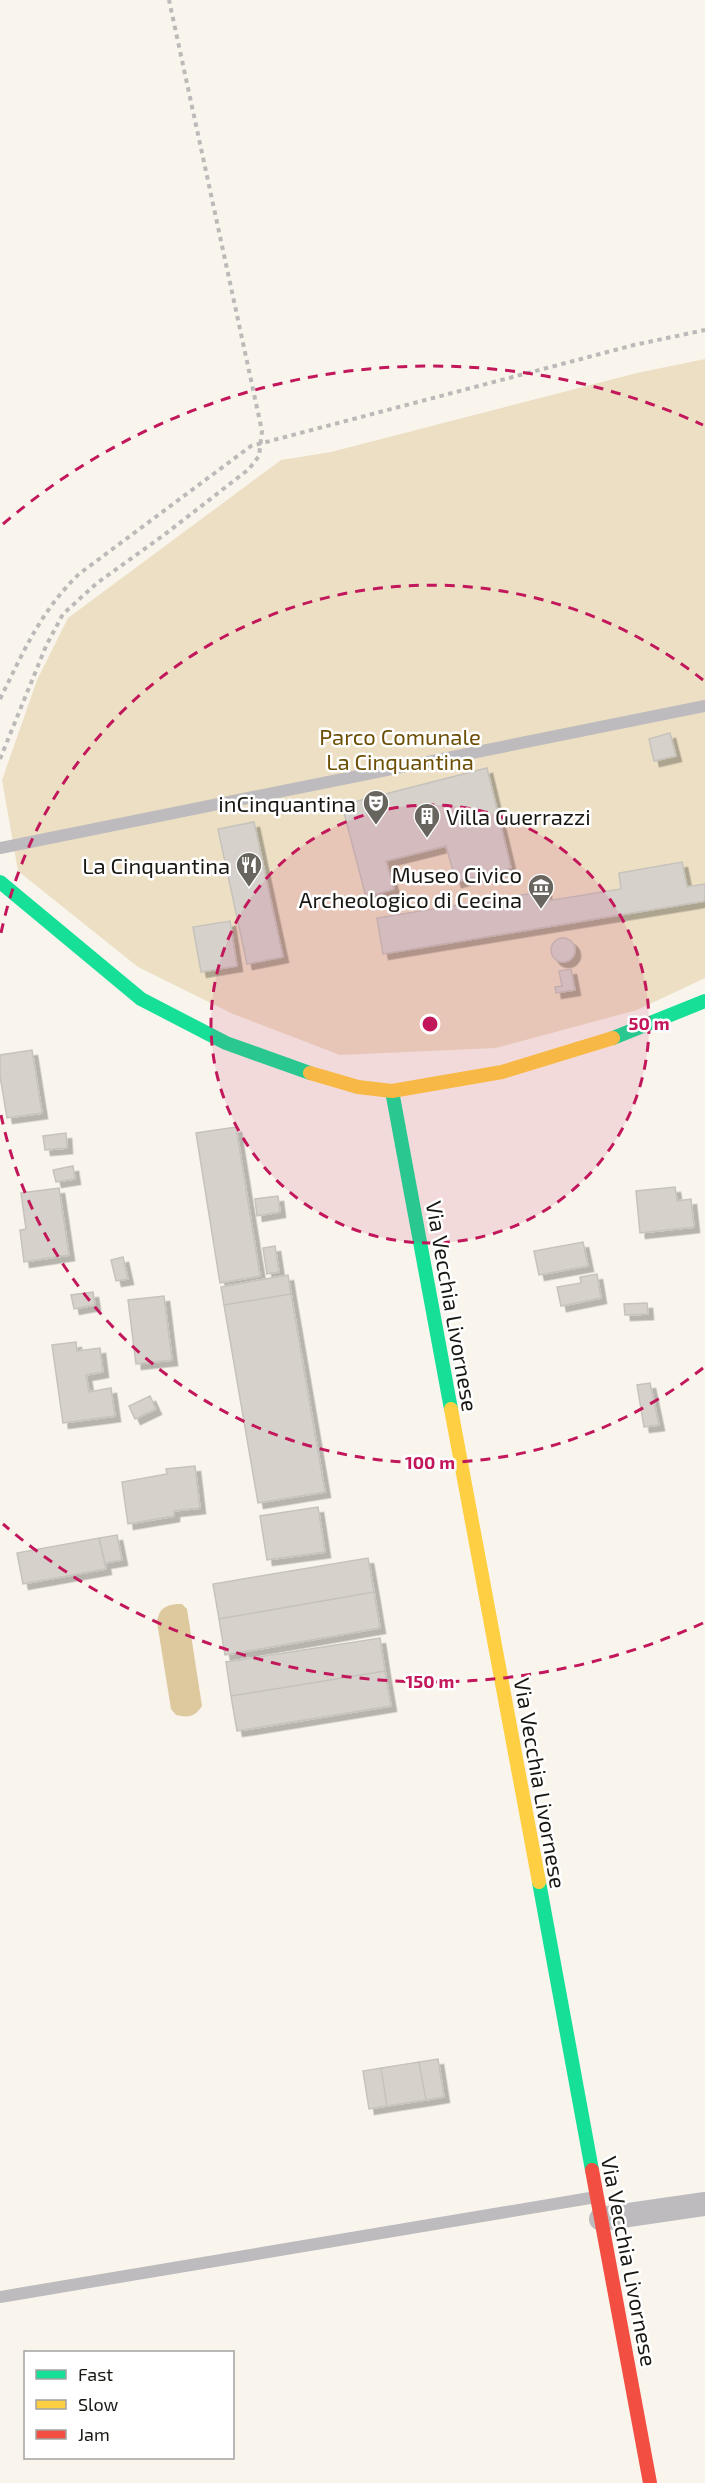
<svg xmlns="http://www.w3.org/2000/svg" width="705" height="2483" viewBox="0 0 705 2483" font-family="'Exo 2',sans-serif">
  <defs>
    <filter id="shadow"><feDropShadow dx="5.5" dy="5.5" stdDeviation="0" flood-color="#0004"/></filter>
  </defs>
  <rect width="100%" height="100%" fill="#f9f5ed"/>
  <path fill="#ecdfc4" d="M 705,359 L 705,978 L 637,1010 L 496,1048 L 340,1055 L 233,1014 L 138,967 L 18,871 L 2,780 L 37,680 L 68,618 L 281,460 L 331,452 L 637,373 Z"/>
  <path fill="#dec99f" d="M 176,1604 L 182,1604 L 187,1609 L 202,1706 C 195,1717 188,1718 176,1715 L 171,1709 L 157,1622 C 159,1609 164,1606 176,1604 Z"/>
  <path fill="#d6d2cb" stroke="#c6c2bc" stroke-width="1.5" filter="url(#shadow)" d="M 670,733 L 676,756 L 654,761 L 649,739 Z
    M 487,768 L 511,868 L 456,882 L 446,846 L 386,861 L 394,889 L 366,897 L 342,805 Z
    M 254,822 L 283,957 L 247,964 L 218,829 Z
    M 682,862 L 687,887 L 705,884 L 705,901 L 383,954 L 377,918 L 546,891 L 547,901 L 621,889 L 619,873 Z
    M 230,921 L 237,966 L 201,972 L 193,927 Z
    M551 950a12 12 0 1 1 24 0a12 12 0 1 1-24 0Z
    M 571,969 L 575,990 L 556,993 L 555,987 L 562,986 L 559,971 Z
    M 32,1050 L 42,1113 L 7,1118 L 0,1076 L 0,1055 Z
    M 236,1127 L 260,1276 L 220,1283 L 196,1133 Z
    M 66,1133 L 67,1148 L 45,1150 L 43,1136 Z
    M 73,1166 L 75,1179 L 56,1182 L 53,1170 Z
    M 675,1187 L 677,1201 L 691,1199 L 694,1227 L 640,1233 L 636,1191 Z
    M 59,1188 L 69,1255 L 24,1262 L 20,1230 L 26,1229 L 21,1193 Z
    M 278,1196 L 280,1212 L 257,1216 L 255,1199 Z
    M 583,1242 L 588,1266 L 539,1275 L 534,1251 Z
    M 275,1246 L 279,1272 L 267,1274 L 263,1248 Z
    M 123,1257 L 128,1279 L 116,1281 L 111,1260 Z
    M 597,1274 L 601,1298 L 561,1306 L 557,1287 L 581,1283 L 580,1277 Z
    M 288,1275 L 291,1294 L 224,1305 L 221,1287 Z
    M 93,1292 L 95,1305 L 74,1309 L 71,1295 Z
    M 291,1294 L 325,1492 L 258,1503 L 224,1305 Z
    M 164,1296 L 172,1360 L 136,1364 L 128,1300 Z
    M 647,1303 L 648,1314 L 625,1315 L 624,1304 Z
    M 76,1342 L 77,1351 L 100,1348 L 103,1372 L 86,1375 L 89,1392 L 111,1388 L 115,1416 L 63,1423 L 52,1345 Z
    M 650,1383 L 659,1425 L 644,1427 L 637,1385 Z
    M 150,1396 L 156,1409 L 135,1419 L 129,1406 Z
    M 195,1466 L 200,1508 L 174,1511 L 174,1516 L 128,1524 L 122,1482 L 167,1474 L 166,1469 Z
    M 318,1507 L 325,1552 L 267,1560 L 260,1516 Z
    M 117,1535 L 122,1560 L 105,1563 L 99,1538 Z
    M 99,1538 L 106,1569 L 23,1584 L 17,1553 Z
    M 368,1558 L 374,1592 L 219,1619 L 213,1584 Z
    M 374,1592 L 380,1628 L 225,1655 L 219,1619 Z
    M 380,1638 L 385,1671 L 231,1696 L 226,1662 Z
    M 385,1671 L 391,1706 L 237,1731 L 231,1696 Z
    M 438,2059 L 444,2097 L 426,2100 L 419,2062 Z
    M 419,2062 L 426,2100 L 387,2106 L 381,2068 Z
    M 381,2068 L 387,2106 L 369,2109 L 363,2071 Z"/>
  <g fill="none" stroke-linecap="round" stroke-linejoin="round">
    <path stroke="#bcbab9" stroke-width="4" stroke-dasharray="4.5 4.5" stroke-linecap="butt" d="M 0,699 C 24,651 40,612 79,574 L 251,446 L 634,345 L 705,330
      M 0,759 L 46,646 L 63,614 L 97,583 L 164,535 L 249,469 L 259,456 L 262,431 L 169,0"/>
    <path stroke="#bdbbbd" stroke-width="12" d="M 0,848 L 705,706
      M 0,2297 L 596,2197"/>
    <path stroke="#bdbbbd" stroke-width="24" d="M 601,2219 L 705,2204"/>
    <path stroke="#16e098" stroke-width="14" d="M 0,882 L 141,999 L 226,1043 L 310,1073
      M 613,1038 L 705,1001
      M 392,1091 L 451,1409
      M 539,1882 L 592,2170"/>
    <path stroke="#ffcf43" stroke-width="14" d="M 310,1073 L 358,1087 L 392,1091 L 502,1072 L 613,1038
      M 451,1409 L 539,1882"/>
    <path stroke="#f24e42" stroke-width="14" d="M 592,2170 L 650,2483"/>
  </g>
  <circle cx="430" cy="1024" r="219" fill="#c2185b" fill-opacity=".12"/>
  <g fill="none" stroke="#c2185b" stroke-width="3" stroke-dasharray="10 8">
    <circle cx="430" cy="1024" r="219"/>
    <path d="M703 1368A439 439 0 0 1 1 1115M1 933A439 439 0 0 1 703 680"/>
    <path d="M703 1623A658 658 0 0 1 3 1524M3 524A658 658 0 0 1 703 425"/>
  </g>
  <defs>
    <g id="theatre-pin" transform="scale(1.35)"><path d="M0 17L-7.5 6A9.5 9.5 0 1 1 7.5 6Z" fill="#67655e" stroke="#fff"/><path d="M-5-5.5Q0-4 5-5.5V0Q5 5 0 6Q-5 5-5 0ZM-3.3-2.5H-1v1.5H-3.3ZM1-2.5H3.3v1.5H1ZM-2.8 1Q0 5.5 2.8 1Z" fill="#fff"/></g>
    <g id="building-pin" transform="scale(1.35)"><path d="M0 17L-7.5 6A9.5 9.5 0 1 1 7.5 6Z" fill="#67655e" stroke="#fff"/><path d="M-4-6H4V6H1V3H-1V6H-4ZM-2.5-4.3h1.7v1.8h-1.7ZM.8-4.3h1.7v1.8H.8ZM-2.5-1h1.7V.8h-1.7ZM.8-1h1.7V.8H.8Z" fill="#fff"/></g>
    <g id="restaurant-pin" transform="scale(1.35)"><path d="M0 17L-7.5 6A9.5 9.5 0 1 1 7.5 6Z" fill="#67655e" stroke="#fff"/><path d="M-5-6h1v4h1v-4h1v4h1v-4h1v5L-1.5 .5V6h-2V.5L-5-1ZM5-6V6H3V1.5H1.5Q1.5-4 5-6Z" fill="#fff"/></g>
    <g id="museum-pin" transform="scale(1.35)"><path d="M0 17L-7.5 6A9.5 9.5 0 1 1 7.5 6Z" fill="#67655e" stroke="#fff"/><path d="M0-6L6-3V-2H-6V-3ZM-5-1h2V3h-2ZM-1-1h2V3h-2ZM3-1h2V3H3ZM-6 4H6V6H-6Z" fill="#fff"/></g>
  </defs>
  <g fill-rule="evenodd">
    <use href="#theatre-pin" x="376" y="803"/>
    <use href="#building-pin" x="427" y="816"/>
    <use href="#restaurant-pin" x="249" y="865"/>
    <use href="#museum-pin" x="541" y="887"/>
  </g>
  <g text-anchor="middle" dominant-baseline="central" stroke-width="5" stroke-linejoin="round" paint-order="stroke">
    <g font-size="22" fill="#6c4f05" stroke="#fff">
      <text x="400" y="736">Parco Comunale<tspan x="400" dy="25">La Cinquantina</tspan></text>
    </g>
    <g font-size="22" fill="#191711" stroke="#fff" text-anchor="end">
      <text x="356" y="803">inCinquantina</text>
      <text x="446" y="816" text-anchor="start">Villa Guerrazzi</text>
      <text x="230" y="865">La Cinquantina</text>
      <text x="522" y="874">Museo Civico<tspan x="522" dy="25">Archeologico di Cecina</tspan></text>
    </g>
    <g font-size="22" fill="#191711" stroke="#fff">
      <text transform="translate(453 1306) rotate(80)">Via Vecchia Livornese</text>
      <text transform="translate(541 1783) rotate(80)">Via Vecchia Livornese</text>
      <text transform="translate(630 2261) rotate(79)">Via Vecchia Livornese</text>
    </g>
  </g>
  <circle cx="430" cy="1024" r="9" fill="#c2185b" stroke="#fff" stroke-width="3"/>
  <g font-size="18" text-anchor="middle" font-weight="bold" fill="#c2185b" stroke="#fff" stroke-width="5" stroke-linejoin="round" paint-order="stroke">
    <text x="649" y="1030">50 m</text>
    <text x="430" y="1469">100 m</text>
    <text x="430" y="1688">150 m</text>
  </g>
  <rect x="24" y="2351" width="210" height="108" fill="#ffffff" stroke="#a3a2a0" stroke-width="1.5"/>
  <rect x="36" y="2370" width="30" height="9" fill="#16e098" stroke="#a3a2a0" stroke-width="1.5"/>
  <text x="78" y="2381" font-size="18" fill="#191711">Fast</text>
  <rect x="36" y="2400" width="30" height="9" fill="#ffcf43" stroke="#a3a2a0" stroke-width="1.5"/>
  <text x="78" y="2411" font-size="18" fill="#191711">Slow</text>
  <rect x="36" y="2430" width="30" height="9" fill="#f24e42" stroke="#a3a2a0" stroke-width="1.5"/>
  <text x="78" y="2441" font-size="18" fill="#191711">Jam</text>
</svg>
